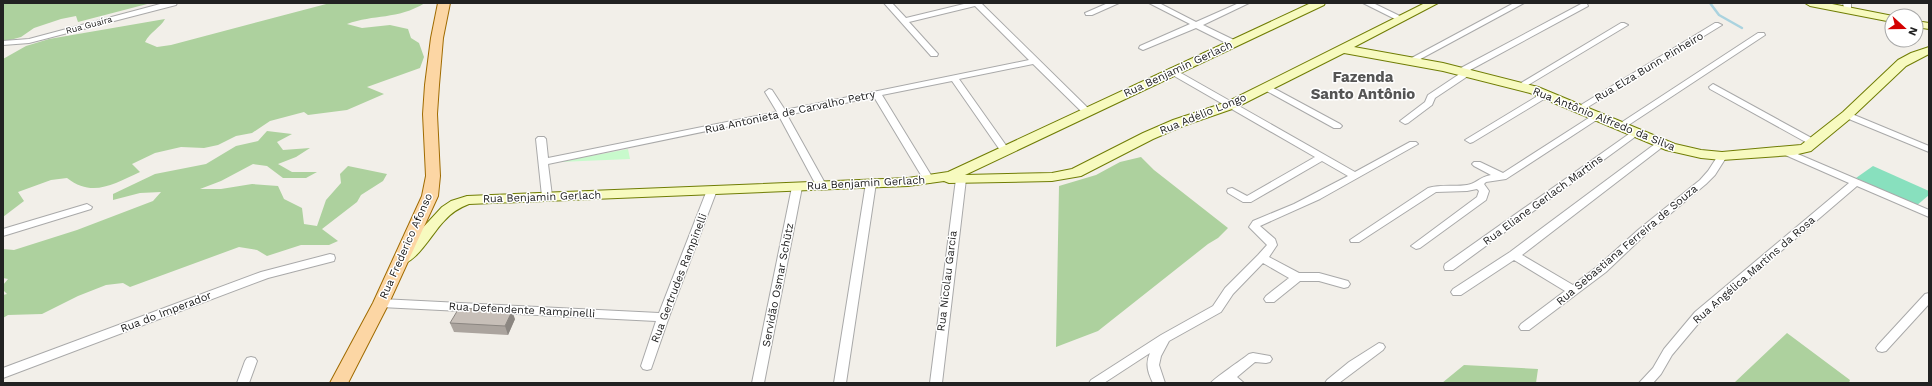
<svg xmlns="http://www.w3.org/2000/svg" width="1932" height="386" viewBox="0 0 1932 386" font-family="'Work Sans',sans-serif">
  <rect width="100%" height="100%" fill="#f2efe9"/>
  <path fill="#add19e" d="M 3,3 L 151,3 L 78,22 L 76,16 L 61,19 L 34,28 L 21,37 L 3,42 Z
    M 330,3 L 425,3 C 397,20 374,14 347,24 L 362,28 L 390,25 L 408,29 L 411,38 L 419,43 L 424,57 L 420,68 L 367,87 L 384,94 L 347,110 L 308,115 L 304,112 L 270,121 L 252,133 L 236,136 L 218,145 L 204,148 L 181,147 L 155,153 L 132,164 L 140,172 C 113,184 93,198 67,178 L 51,180 L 18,192 L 24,201 L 3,217 L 3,59 L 26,46 L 49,39 L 165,19 C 160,28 150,32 145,42 L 157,47 L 171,45 Z
    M 267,131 L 292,134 L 277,142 L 283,150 L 310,148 L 296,157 L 278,164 L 292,172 L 317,172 L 306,178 L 283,178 L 267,166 L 253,164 L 221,181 L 200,189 L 221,189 L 252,184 L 278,186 L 284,199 L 302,208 L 304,224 L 317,226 L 326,200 L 341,183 L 340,174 L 348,166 L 387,174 L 383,181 L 361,195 L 357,202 L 322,229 L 338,241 L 329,245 L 301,245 L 267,256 L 257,250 L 239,247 L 130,287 L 123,283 L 106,285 L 78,296 L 42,314 L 8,315 L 3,318 L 3,295 L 7,294 L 3,290 L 3,285 L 8,279 L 3,278 L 3,249 L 14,250 L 77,230 L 153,201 L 161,192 L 140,193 L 113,200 L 113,194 L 155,174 L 206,164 L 236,146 L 258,141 Z
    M 1141,157 L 1154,170 L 1228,228 L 1218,238 L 1208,244 L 1098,331 L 1056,347 L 1059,186 L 1096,175 L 1120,162 Z
    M 1787,333 L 1850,380 L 1849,383 L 1734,383 Z
    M 1464,365 L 1538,369 L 1536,383 L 1442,383 Z"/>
  <path fill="#c8facc" d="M 628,149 L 630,159 L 559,162 Z"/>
  <path fill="#88e0be" d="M 1873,166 L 1929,191 L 1929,195 L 1916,206 L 1856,178 Z"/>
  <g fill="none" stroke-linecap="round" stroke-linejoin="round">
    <path stroke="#aad3df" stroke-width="2.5" d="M 1710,3 L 1719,15 L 1742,28"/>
    <g stroke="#a9a9a9" stroke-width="2">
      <path id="street" d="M 164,3 L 177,3 L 176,5 L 29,43 L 3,45 L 3,41 L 29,39 Z
        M 884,3 L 892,3 L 906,18 L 968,3 L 981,3 L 1092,112 L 1087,115 L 1084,114 L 1033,64 L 959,79 L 1010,151 L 1005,154 L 1002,153 L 952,81 L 882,95 L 934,180 L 932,182 L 929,183 L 924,180 L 874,97 L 787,115 L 826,185 L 825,187 L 817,187 L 816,185 L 779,116 L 548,164 L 552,196 L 547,199 L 542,196 L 536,139 L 538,137 L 544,137 L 546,139 L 548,158 L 777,112 L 765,92 L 769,89 L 772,90 L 785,110 L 1029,60 L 975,6 L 909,22 L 938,54 L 937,56 L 931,56 Z
        M 1108,3 L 1119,3 L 1092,15 L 1086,15 L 1085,13 Z
        M 1149,3 L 1159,3 L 1196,22 L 1239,3 L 1249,3 L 1203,25 L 1236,41 L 1236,45 L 1230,45 L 1196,28 L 1143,50 L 1139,48 L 1140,46 L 1190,24 Z
        M 1363,3 L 1373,3 L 1406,19 L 1402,21 L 1399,21 Z
        M 1514,3 L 1524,3 L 1413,63 L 1410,64 L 1406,61 Z
        M 1843,3 L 1851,3 L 1851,12 L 1845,12 Z
        M 1581,4 L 1587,4 L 1588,6 L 1470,70 L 1472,72 L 1471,74 L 1435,98 L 1432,105 L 1408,123 L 1405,124 L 1400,121 L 1425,102 L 1428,95 L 1461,73 L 1458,71 L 1459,69 Z
        M 1621,23 L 1624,23 L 1628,25 L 1523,88 L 1517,88 L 1516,86 Z
        M 1715,23 L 1718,23 L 1722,25 L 1583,110 L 1580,111 L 1576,108 Z
        M 1758,33 L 1764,33 L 1765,35 L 1624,128 L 1618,128 L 1616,126 Z
        M 1172,68 L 1355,172 L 1410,142 L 1416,142 L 1418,144 L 1320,199 L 1260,226 L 1275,239 L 1277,245 L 1269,257 L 1299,273 L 1319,273 L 1348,281 L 1350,284 L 1348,287 L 1344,288 L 1319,281 L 1300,281 L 1274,302 L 1266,302 L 1264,299 L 1266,296 L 1289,278 L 1263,263 L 1233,294 L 1221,312 L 1169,341 L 1161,356 L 1159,365 L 1165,383 L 1153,383 C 1148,373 1145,364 1150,353 L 1104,383 L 1089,383 L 1091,380 L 1161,335 L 1213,306 L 1225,288 L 1258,255 L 1267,245 L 1249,227 L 1253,221 L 1294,204 L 1348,176 L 1322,161 L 1251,202 L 1243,202 L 1228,193 L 1227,191 L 1228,189 L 1232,188 L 1247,196 L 1315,157 L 1169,73 L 1169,69 Z
        M 1266,84 L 1340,124 L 1342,126 L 1340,128 L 1334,128 L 1263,89 L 1262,87 Z
        M 1713,84 L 1817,141 L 1819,143 L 1817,145 L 1811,145 L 1710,89 L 1709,87 Z
        M 1546,91 L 1550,94 L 1549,96 L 1473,142 L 1470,143 L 1465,140 Z
        M 1598,112 L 1601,113 L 1603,115 L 1601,117 L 1506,179 L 1486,182 L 1484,184 L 1489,191 L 1486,200 L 1420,248 L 1416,249 L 1411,246 L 1477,197 L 1479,191 L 1477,189 L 1467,191 L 1436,192 L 1359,242 L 1351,242 L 1350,240 L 1428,188 C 1442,184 1454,187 1467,185 C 1476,184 1479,177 1491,175 L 1474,166 L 1472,164 L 1474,162 L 1480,162 L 1503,173 Z
        M 1847,112 L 1929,146 L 1929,152 L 1844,117 L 1842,115 L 1844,113 Z
        M 1636,129 L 1639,130 L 1641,132 L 1639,134 L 1453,270 L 1445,270 L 1444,267 L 1445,264 Z
        M 1662,140 L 1665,141 L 1667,143 L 1665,145 L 1522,255 L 1573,285 L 1598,266 L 1638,230 L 1700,180 L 1708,171 L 1719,154 L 1725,154 L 1727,156 L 1715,175 L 1706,184 L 1646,234 L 1606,272 L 1529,330 L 1521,330 L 1519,327 L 1521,324 L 1565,291 L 1514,260 L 1461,295 L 1453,295 L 1451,292 L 1453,289 L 1510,252 L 1659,141 Z
        M 1786,149 L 1929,210 L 1929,217 L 1857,186 L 1703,318 L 1672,355 L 1661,374 L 1653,383 L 1639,383 L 1653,368 L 1664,349 L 1695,312 L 1849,183 L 1783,154 L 1781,152 Z
        M 961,176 L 966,179 L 942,383 L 930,383 L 956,179 Z
        M 871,180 L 876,183 L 846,383 L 834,383 L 866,183 Z
        M 797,184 L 802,187 L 764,383 L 752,383 L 792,187 Z
        M 712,187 L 717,190 L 669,317 L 651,369 L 647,370 L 643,369 L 641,366 L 656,321 L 381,307 L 377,306 L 375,303 L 377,300 L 381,299 L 659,313 L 707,190 Z
        M 87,204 L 92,207 L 91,209 L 3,236 L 3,229 Z
        M 330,254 L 334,255 L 335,258 L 334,261 L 268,278 L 3,378 L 3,368 L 261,272 Z
        M 1929,293 L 1929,304 L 1886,351 L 1882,352 L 1878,351 L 1876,348 L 1878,345 L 1925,294 Z
        M 1379,343 L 1383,344 L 1385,347 L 1383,350 L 1339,383 L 1325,383 L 1327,380 L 1349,362 Z
        M 1253,353 L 1270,356 L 1272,359 L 1270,362 L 1266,363 L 1255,362 L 1237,377 L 1244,383 L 1211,383 C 1213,379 1243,359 1249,354 Z
        M 251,357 L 255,358 L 257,361 L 249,383 L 237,383 L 245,361 L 247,358 Z"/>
    </g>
    <g stroke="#707d05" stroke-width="2">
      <path id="secondary" d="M 1311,3 L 1325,3 L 1324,5 L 965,175 L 1052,173 L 1072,169 L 1143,133 L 1173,120 L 1227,102 L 1425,3 L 1438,3 L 1354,47 L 1443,63 L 1538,87 L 1675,144 L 1701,150 L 1722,152 L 1801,145 L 1843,112 L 1898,60 L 1911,53 L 1929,47 L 1929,54 L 1906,66 L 1851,118 L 1811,151 L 1794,155 L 1722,160 L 1701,158 L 1666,150 L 1530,93 L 1443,71 L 1344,53 L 1235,108 L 1183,126 L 1153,139 L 1081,176 L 1052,181 L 949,183 L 944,181 L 908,186 L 469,204 C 459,208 452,212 445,220 C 433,231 414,269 396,264 L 393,260 L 442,207 L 451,201 L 467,196 L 908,178 L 948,172 Z
        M 1805,3 L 1827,3 L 1893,16 L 1892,22 L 1810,6 Z
        M 1916,21 L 1929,23 L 1929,29 L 1916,27 Z"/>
    </g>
    <g stroke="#a06b00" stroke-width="2">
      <path id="primary" d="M 438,3 L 450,3 L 443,38 L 439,85 L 437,114 L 440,176 L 438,196 L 389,303 L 348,383 L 330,383 L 373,303 L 422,196 L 426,176 L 423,114 L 425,85 L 431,38 Z"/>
    </g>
    <use href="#street" fill="#fff" fill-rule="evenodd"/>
    <use href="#secondary" fill="#f7fabf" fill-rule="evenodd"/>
    <use href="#primary" fill="#fcd6a4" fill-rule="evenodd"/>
  </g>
  <path fill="#aba49e" d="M 515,319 L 508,335 L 454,332 L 450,323 Z"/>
  <path fill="#8b8681" d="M 512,311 L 515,319 L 508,335 L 505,326 Z"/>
  <path fill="#c7bfb8" stroke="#8b8681" d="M 459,308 L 512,311 L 505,326 L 450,323 Z"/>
  <g text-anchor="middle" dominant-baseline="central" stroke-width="3" stroke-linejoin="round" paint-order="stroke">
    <g font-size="9" fill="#222" stroke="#fff">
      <text transform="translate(89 25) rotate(-15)">Rua Guaíra</text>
    </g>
    <g font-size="11" fill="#222" stroke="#fff">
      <text transform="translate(1649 67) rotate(-31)">Rua Elza Bunn Pinheiro</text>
      <text transform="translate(1178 69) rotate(-25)">Rua Benjamin Gerlach</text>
      <text transform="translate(790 112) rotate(-12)">Rua Antonieta de Carvalho Petry</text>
      <text transform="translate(1203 114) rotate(-22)">Rua Adélio Longo</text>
      <text transform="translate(1604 119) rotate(22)">Rua Antônio Alfredo da Silva</text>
      <text transform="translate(866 183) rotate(-3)">Rua Benjamin Gerlach</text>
      <text transform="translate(542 197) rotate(-2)">Rua Benjamin Gerlach</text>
      <text transform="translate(1543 200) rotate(-36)">Rua Eliane Gerlach Martins</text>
      <text transform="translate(1627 245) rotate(-40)">Rua Sebastiana Ferreira de Souza</text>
      <text transform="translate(406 246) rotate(-66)">Rua Frederico Afonso</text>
      <text transform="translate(1754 270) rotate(-41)">Rua Angélica Martins da Rosa</text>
      <text transform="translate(679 278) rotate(-69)">Rua Gertrudes Rampinelli</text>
      <text transform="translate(947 281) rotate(-83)">Rua Nicolau Garcia</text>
      <text transform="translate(778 285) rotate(-79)">Servidão Osmar Schütz</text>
      <text transform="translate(522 310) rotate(3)">Rua Defendente Rampinelli</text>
      <text transform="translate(166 312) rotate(-21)">Rua do Imperador</text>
    </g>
    <g font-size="15" font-weight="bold" fill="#555" stroke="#fff">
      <text x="1363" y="77">Fazenda<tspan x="1363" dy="17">Santo Antônio</tspan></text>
    </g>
  </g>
  <rect width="1932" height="386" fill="none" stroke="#222222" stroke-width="8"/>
  <g transform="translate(1904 28) rotate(111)"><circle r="19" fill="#ffffff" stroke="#a7a7a7"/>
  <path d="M0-3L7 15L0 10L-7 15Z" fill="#d40000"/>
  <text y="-6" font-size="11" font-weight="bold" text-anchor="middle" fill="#222222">N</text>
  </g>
</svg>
